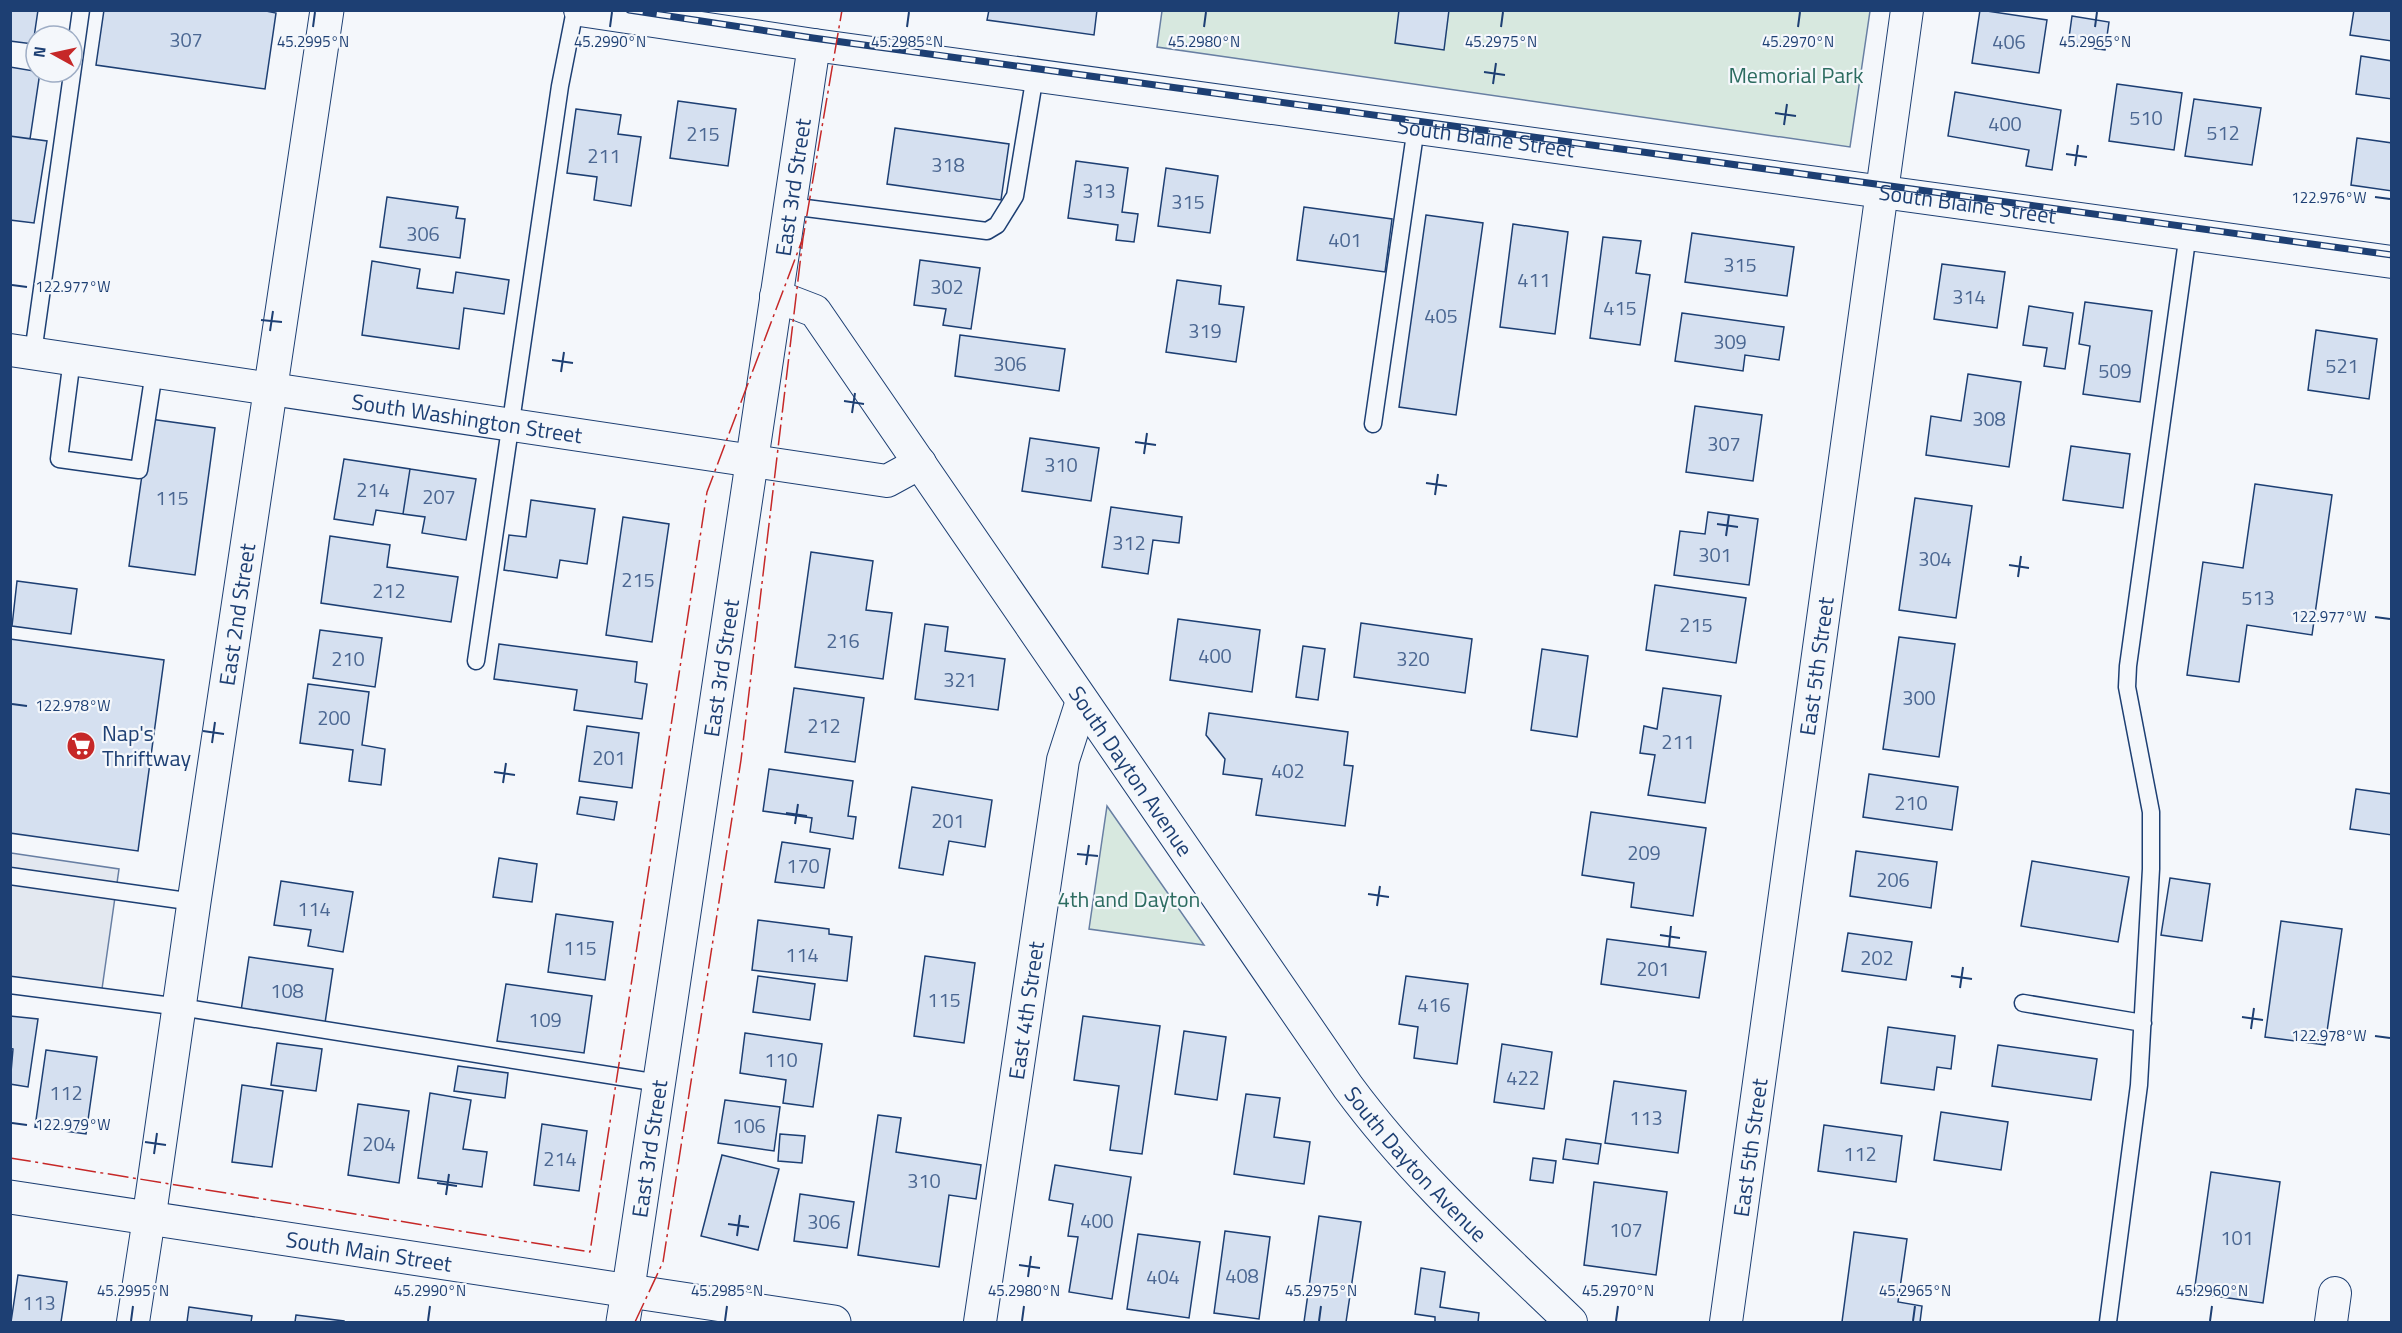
<svg xmlns="http://www.w3.org/2000/svg" width="2402" height="1333" viewBox="0 0 2402 1333" font-family="'Titillium Web',sans-serif">
  <rect width="100%" height="100%" fill="#f4f7fb"/>
  <path fill="#d7e8df" stroke="#687fa3" stroke-width="1.5" d="M 1162,11 L 1870,11 L 1850,147 L 1157,47 Z
    M 1107,806 L 1204,945 L 1089,929 Z"/>
  <path fill="#e3e8f0" stroke="#687fa3" stroke-width="1.5" d="M 11,853 L 119,869 L 100,1003 L 11,990 Z"/>
  <path fill="#d5e0f0" stroke="#1d3f73" stroke-width="1.5" d="M 10,10 L 38,10 L 33,44 L 10,41 Z
    M 104,10 L 261,10 L 276,13 L 265,89 L 96,65 Z
    M 989,10 L 1097,10 L 1094,35 L 987,20 Z
    M 1399,10 L 1449,10 L 1444,50 L 1395,43 Z
    M 1980,10 L 2047,20 L 2039,73 L 1972,63 Z
    M 2354,10 L 2392,10 L 2392,41 L 2350,35 Z
    M 2072,16 L 2109,22 L 2105,50 L 2068,45 Z
    M 2361,56 L 2392,61 L 2392,99 L 2356,94 Z
    M 10,67 L 40,72 L 30,139 L 10,136 Z
    M 2117,84 L 2182,93 L 2174,150 L 2109,141 Z
    M 1955,92 L 2061,110 L 2052,170 L 2026,166 L 2029,150 L 1948,136 Z
    M 2194,99 L 2261,108 L 2252,165 L 2185,156 Z
    M 678,101 L 736,109 L 728,166 L 670,158 Z
    M 576,109 L 621,115 L 618,134 L 641,137 L 631,206 L 594,200 L 597,177 L 567,173 Z
    M 895,128 L 1009,144 L 1001,200 L 887,184 Z
    M 10,136 L 47,141 L 34,223 L 10,220 Z
    M 2357,138 L 2392,143 L 2392,191 L 2351,185 Z
    M 1076,161 L 1128,168 L 1122,212 L 1138,214 L 1134,242 L 1116,240 L 1118,225 L 1068,218 Z
    M 1166,168 L 1218,176 L 1210,233 L 1158,226 Z
    M 387,197 L 458,207 L 456,218 L 465,219 L 460,258 L 380,247 Z
    M 1304,207 L 1392,219 L 1385,272 L 1297,260 Z
    M 1426,215 L 1483,223 L 1456,415 L 1399,407 Z
    M 1513,224 L 1568,232 L 1555,334 L 1500,327 Z
    M 1692,233 L 1794,247 L 1787,296 L 1685,282 Z
    M 1603,237 L 1641,241 L 1636,273 L 1650,275 L 1640,345 L 1590,338 Z
    M 920,260 L 980,268 L 971,329 L 943,325 L 946,309 L 914,305 Z
    M 372,261 L 420,269 L 417,288 L 453,293 L 456,272 L 509,280 L 504,314 L 464,308 L 459,349 L 362,335 Z
    M 1942,264 L 2005,272 L 1997,328 L 1934,319 Z
    M 1177,280 L 1221,286 L 1219,304 L 1244,307 L 1236,362 L 1166,352 Z
    M 2085,302 L 2152,311 L 2140,402 L 2083,394 L 2090,346 L 2079,344 Z
    M 2029,306 L 2073,313 L 2065,369 L 2044,366 L 2047,348 L 2023,345 Z
    M 1682,313 L 1784,327 L 1779,360 L 1745,355 L 1743,371 L 1675,361 Z
    M 2316,330 L 2377,339 L 2369,399 L 2308,390 Z
    M 960,335 L 1065,349 L 1059,391 L 955,376 Z
    M 1968,374 L 2021,382 L 2009,467 L 1926,455 L 1931,416 L 1961,421 Z
    M 1695,406 L 1762,415 L 1753,481 L 1686,472 Z
    M 150,419 L 215,428 L 195,575 L 129,566 Z
    M 1030,438 L 1099,448 L 1091,501 L 1022,491 Z
    M 2071,446 L 2130,454 L 2123,508 L 2063,500 Z
    M 344,459 L 410,469 L 403,514 L 376,510 L 373,525 L 334,519 Z
    M 410,469 L 476,479 L 466,540 L 422,533 L 425,517 L 403,514 Z
    M 2255,484 L 2332,495 L 2312,635 L 2247,625 L 2239,682 L 2187,675 L 2203,562 L 2243,568 Z
    M 1915,498 L 1972,506 L 1956,618 L 1899,610 Z
    M 531,500 L 595,509 L 587,564 L 560,560 L 557,578 L 504,570 L 509,535 L 526,537 Z
    M 1111,507 L 1182,517 L 1179,543 L 1153,540 L 1148,574 L 1102,567 Z
    M 1708,512 L 1758,519 L 1749,585 L 1674,575 L 1680,531 L 1705,534 Z
    M 623,517 L 669,524 L 652,642 L 606,635 Z
    M 330,536 L 390,545 L 387,567 L 458,577 L 451,622 L 321,603 Z
    M 811,552 L 873,561 L 866,610 L 892,613 L 883,679 L 795,667 Z
    M 17,581 L 77,589 L 71,634 L 12,626 Z
    M 1655,585 L 1746,598 L 1736,663 L 1646,650 Z
    M 1178,619 L 1260,630 L 1252,692 L 1170,680 Z
    M 1361,623 L 1472,639 L 1465,693 L 1354,677 Z
    M 925,624 L 948,627 L 945,651 L 1005,659 L 998,710 L 915,699 Z
    M 320,630 L 382,638 L 375,687 L 313,678 Z
    M 1899,637 L 1955,644 L 1939,757 L 1883,749 Z
    M 10,639 L 164,660 L 138,851 L 10,833 Z
    M 499,644 L 637,662 L 635,682 L 647,684 L 642,719 L 574,710 L 577,690 L 494,679 Z
    M 1303,646 L 1325,649 L 1318,700 L 1296,697 Z
    M 1542,649 L 1588,656 L 1577,737 L 1531,730 Z
    M 308,684 L 369,692 L 362,745 L 385,749 L 381,785 L 349,781 L 353,750 L 300,743 Z
    M 794,688 L 864,698 L 855,762 L 785,752 Z
    M 1663,688 L 1721,696 L 1705,803 L 1648,795 L 1655,755 L 1640,753 L 1644,726 L 1657,729 Z
    M 1209,713 L 1348,732 L 1344,765 L 1353,766 L 1345,826 L 1256,815 L 1262,779 L 1223,774 L 1225,759 L 1206,735 Z
    M 587,726 L 639,733 L 632,788 L 579,781 Z
    M 769,769 L 853,781 L 848,816 L 856,817 L 853,839 L 810,832 L 812,818 L 763,811 Z
    M 1869,774 L 1958,787 L 1952,830 L 1863,817 Z
    M 912,787 L 992,800 L 985,847 L 949,841 L 943,875 L 899,868 Z
    M 2356,789 L 2392,794 L 2392,835 L 2350,829 Z
    M 580,797 L 617,802 L 614,820 L 577,814 Z
    M 1591,812 L 1706,828 L 1693,916 L 1631,907 L 1634,883 L 1582,875 Z
    M 782,842 L 830,849 L 824,888 L 775,882 Z
    M 1856,851 L 1937,862 L 1931,908 L 1850,896 Z
    M 499,858 L 537,864 L 532,902 L 493,897 Z
    M 2032,861 L 2129,877 L 2118,942 L 2021,926 Z
    M 2170,878 L 2210,884 L 2202,941 L 2161,935 Z
    M 281,881 L 353,892 L 343,952 L 308,946 L 311,930 L 274,925 Z
    M 556,914 L 613,922 L 605,980 L 548,972 Z
    M 758,920 L 829,929 L 829,934 L 852,937 L 847,981 L 752,970 Z
    M 2281,921 L 2342,929 L 2325,1045 L 2265,1037 Z
    M 1848,933 L 1912,942 L 1906,980 L 1842,971 Z
    M 1607,939 L 1706,952 L 1699,998 L 1601,984 Z
    M 925,956 L 975,963 L 964,1043 L 914,1036 Z
    M 249,957 L 333,969 L 325,1023 L 241,1011 Z
    M 758,976 L 815,984 L 810,1020 L 753,1012 Z
    M 1406,976 L 1468,984 L 1457,1064 L 1414,1058 L 1418,1027 L 1399,1024 Z
    M 506,984 L 592,996 L 584,1053 L 497,1041 Z
    M 10,1016 L 38,1019 L 28,1087 L 10,1084 L 13,1049 L 10,1048 Z
    M 1083,1016 L 1160,1026 L 1142,1154 L 1110,1150 L 1119,1086 L 1074,1080 Z
    M 1888,1027 L 1955,1036 L 1951,1069 L 1937,1067 L 1934,1090 L 1881,1083 Z
    M 1184,1031 L 1226,1037 L 1217,1100 L 1175,1094 Z
    M 745,1033 L 822,1044 L 813,1107 L 783,1103 L 786,1080 L 740,1073 Z
    M 277,1043 L 322,1049 L 316,1091 L 271,1085 Z
    M 1502,1044 L 1552,1052 L 1544,1109 L 1494,1102 Z
    M 1998,1045 L 2097,1059 L 2091,1100 L 1992,1086 Z
    M 46,1050 L 97,1057 L 86,1134 L 35,1127 Z
    M 458,1066 L 508,1073 L 505,1098 L 454,1091 Z
    M 1614,1081 L 1686,1091 L 1678,1153 L 1605,1143 Z
    M 242,1085 L 283,1091 L 272,1167 L 232,1162 Z
    M 430,1093 L 471,1100 L 463,1149 L 487,1152 L 482,1187 L 418,1178 Z
    M 1246,1094 L 1280,1098 L 1274,1137 L 1310,1142 L 1304,1184 L 1234,1174 Z
    M 725,1100 L 780,1107 L 774,1151 L 718,1143 Z
    M 358,1104 L 409,1111 L 399,1183 L 348,1175 Z
    M 1941,1112 L 2008,1122 L 2001,1170 L 1934,1160 Z
    M 878,1115 L 901,1118 L 896,1152 L 981,1165 L 976,1199 L 949,1195 L 939,1267 L 858,1255 Z
    M 542,1124 L 587,1131 L 579,1191 L 534,1185 Z
    M 1824,1125 L 1902,1136 L 1896,1182 L 1818,1171 Z
    M 780,1134 L 805,1136 L 802,1163 L 778,1161 Z
    M 1566,1139 L 1601,1144 L 1598,1164 L 1563,1159 Z
    M 722,1155 L 779,1169 L 758,1250 L 701,1236 Z
    M 1533,1158 L 1556,1161 L 1553,1183 L 1530,1180 Z
    M 1055,1165 L 1131,1177 L 1112,1299 L 1069,1292 L 1078,1237 L 1068,1236 L 1073,1204 L 1049,1200 Z
    M 2211,1172 L 2280,1182 L 2263,1303 L 2194,1293 Z
    M 1594,1182 L 1667,1192 L 1656,1275 L 1584,1265 Z
    M 800,1194 L 854,1202 L 847,1248 L 794,1241 Z
    M 1319,1216 L 1361,1222 L 1346,1322 L 1304,1322 Z
    M 1225,1231 L 1270,1237 L 1259,1319 L 1214,1313 Z
    M 1854,1232 L 1907,1239 L 1898,1302 L 1922,1306 L 1920,1322 L 1842,1322 Z
    M 1138,1234 L 1200,1242 L 1189,1318 L 1127,1309 Z
    M 1421,1268 L 1445,1272 L 1440,1307 L 1479,1313 L 1478,1322 L 1435,1322 L 1435,1317 L 1415,1314 Z
    M 18,1275 L 67,1282 L 61,1322 L 11,1322 Z
    M 189,1307 L 252,1316 L 251,1322 L 187,1322 Z
    M 296,1315 L 344,1321 L 344,1322 L 295,1322 Z"/>
  <g fill="none" stroke-linecap="round" stroke-linejoin="round">
    <g stroke="#1d3f73" stroke-width="19">
      <path id="service" d="M 790,206 L 987,231 L 997,225 L 1015,196 L 1035,75
        M 33,353 L 81,10
        M 72,359 L 59,459 L 139,470 L 154,372
        M 1373,424 L 1416,127
        M 476,661 L 560,86 L 575,10
        M 10,876 L 194,902
        M 10,985 L 180,1007 L 659,1083
        M 2023,1003 L 2143,1023
        M 2108,1322 L 2139,1085 L 2151,869 L 2151,812 L 2127,687 L 2128,666 L 2188,233"/>
    </g>
    <g stroke="#1d3f73" stroke-width="34">
      <g id="minor">
        <path id="s1" d="M 580,10 L 814,45 L 2392,262"/>
        <path id="s2" d="M 776,296 L 815,311 L 1348,1087 C 1412,1174 1493,1247 1571,1322"/>
        <path id="s3" d="M 10,350 L 887,481 L 920,463"/>
        <path id="s4" d="M 628,1291 L 814,45"/>
        <path d="M 133,1322 L 149,1218"/>
        <path id="s5" d="M 980,1322 L 1063,760 L 1082,701"/>
        <path id="s6" d="M 1726,1322 L 1907,10"/>
        <path d="M 2331,1322 L 2335,1293"/>
      </g>
    </g>
    <g stroke="#1d3f73" stroke-width="35">
      <g id="tertiary">
        <path id="s7" d="M 10,1197 L 834,1322"/>
        <path id="s8" d="M 149,1218 L 194,902 L 327,10"/>
        <path d="M 623,1322 L 628,1291"/>
      </g>
    </g>
    <use href="#service" stroke="#f4f7fb" stroke-width="16"/>
    <use href="#minor" stroke="#f4f7fb" stroke-width="32"/>
    <use href="#tertiary" stroke="#f4f7fb" stroke-width="33"/>
    <g stroke="#1d3f73" stroke-width="7">
      <path id="rail" d="M 629,10 L 813,38 L 2392,255"/>
    </g>
    <use href="#rail" stroke="#f4f7fb" stroke-width="4.5" stroke-dasharray="14" stroke-linecap="butt"/>
    <path stroke="#c62828" stroke-width="1.5" stroke-dasharray="21 4.5 3 4.5" stroke-linecap="butt" d="M 10,1158 L 590,1252 L 707,492 L 803,238
      M 635,1322 L 663,1262 L 741,760 L 803,238 L 842,10"/>
  </g>
  <path fill="none" stroke="#1d3f73" stroke-width="2" d="M 313,27 L 315,12M 610,27 L 612,12M 907,27 L 909,12M 1204,27 L 1206,12M 1501,27 L 1503,12M 1798,27 L 1800,12M 2095,27 L 2097,12M 1484,72 L 1505,75M 1493,84 L 1496,63M 1775,113 L 1796,116M 1784,125 L 1787,104M 2066,154 L 2087,157M 2075,166 L 2078,145M 2375,197 L 2390,199M 12,285 L 27,287M 261,320 L 282,322M 270,331 L 273,311M 552,360 L 573,363M 561,372 L 564,352M 844,401 L 864,404M 852,413 L 855,393M 1135,442 L 1156,445M 1144,454 L 1147,433M 1426,483 L 1447,486M 1435,495 L 1438,474M 1717,524 L 1738,527M 1726,536 L 1729,515M 2009,565 L 2029,568M 2018,577 L 2021,556M 2375,617 L 2390,619M 12,704 L 27,706M 203,731 L 224,734M 212,743 L 215,722M 494,772 L 515,775M 503,783 L 506,763M 786,813 L 807,816M 795,824 L 798,804M 1077,854 L 1098,856M 1086,865 L 1089,845M 1368,894 L 1389,897M 1377,906 L 1380,886M 1660,935 L 1680,938M 1669,947 L 1671,926M 1951,976 L 1972,979M 1960,988 L 1963,967M 2242,1017 L 2263,1020M 2251,1029 L 2254,1008M 2375,1036 L 2390,1038M 12,1123 L 27,1125M 145,1142 L 166,1145M 154,1154 L 157,1133M 437,1183 L 457,1186M 446,1195 L 449,1174M 728,1224 L 749,1227M 737,1236 L 740,1215M 1019,1265 L 1040,1268M 1028,1277 L 1031,1256M 131,1321 L 133,1306M 428,1321 L 430,1306M 725,1321 L 727,1306M 1022,1321 L 1024,1306M 1319,1321 L 1321,1306M 1616,1321 L 1618,1306M 1913,1321 L 1915,1306M 2210,1321 L 2212,1306"/>
  <defs>
    <g id="supermarket-disc" transform="scale(1.5)"><circle r="9.5" fill="#c62828" stroke="#f4f7fb"/><path d="M-6-5.5h2.5l.6 2H6L4.5 2H-2.5L-4.4-4H-6ZM-1.5 3.2a1.3 1.3 0 1 0 .1 0ZM3 3.2a1.3 1.3 0 1 0 .1 0Z" fill="#fff"/></g>
  </defs>
  <g fill-rule="evenodd">
    <use href="#supermarket-disc" x="81" y="746"/>
  </g>
  <g text-anchor="middle" dominant-baseline="central" stroke-width="4.5" stroke-linejoin="round" paint-order="stroke">
    <g font-size="20" fill="#4b6792">
      <text x="186" y="39">307</text>
      <text x="2009" y="41">406</text>
      <text x="2146" y="117">510</text>
      <text x="2005" y="123">400</text>
      <text x="2223" y="132">512</text>
      <text x="703" y="133">215</text>
      <text x="604" y="155">211</text>
      <text x="948" y="164">318</text>
      <text x="1099" y="190">313</text>
      <text x="1188" y="201">315</text>
      <text x="423" y="233">306</text>
      <text x="1345" y="239">401</text>
      <text x="1740" y="264">315</text>
      <text x="1534" y="279">411</text>
      <text x="947" y="286">302</text>
      <text x="1969" y="296">314</text>
      <text x="1620" y="307">415</text>
      <text x="1441" y="315">405</text>
      <text x="1205" y="330">319</text>
      <text x="1730" y="341">309</text>
      <text x="1010" y="363">306</text>
      <text x="2342" y="365">521</text>
      <text x="2115" y="370">509</text>
      <text x="1989" y="418">308</text>
      <text x="1724" y="443">307</text>
      <text x="1061" y="464">310</text>
      <text x="373" y="489">214</text>
      <text x="439" y="496">207</text>
      <text x="172" y="497">115</text>
      <text x="1129" y="542">312</text>
      <text x="1715" y="554">301</text>
      <text x="1935" y="558">304</text>
      <text x="638" y="579">215</text>
      <text x="389" y="590">212</text>
      <text x="2258" y="597">513</text>
      <text x="1696" y="624">215</text>
      <text x="843" y="640">216</text>
      <text x="1215" y="655">400</text>
      <text x="348" y="658">210</text>
      <text x="1413" y="658">320</text>
      <text x="960" y="679">321</text>
      <text x="1919" y="697">300</text>
      <text x="334" y="717">200</text>
      <text x="824" y="725">212</text>
      <text x="1678" y="741">211</text>
      <text x="609" y="757">201</text>
      <text x="1288" y="770">402</text>
      <text x="1911" y="802">210</text>
      <text x="948" y="820">201</text>
      <text x="1644" y="852">209</text>
      <text x="803" y="865">170</text>
      <text x="1893" y="879">206</text>
      <text x="314" y="908">114</text>
      <text x="580" y="947">115</text>
      <text x="802" y="954">114</text>
      <text x="1877" y="957">202</text>
      <text x="1653" y="968">201</text>
      <text x="287" y="990">108</text>
      <text x="944" y="999">115</text>
      <text x="1434" y="1004">416</text>
      <text x="545" y="1019">109</text>
      <text x="781" y="1059">110</text>
      <text x="1523" y="1077">422</text>
      <text x="66" y="1092">112</text>
      <text x="1646" y="1117">113</text>
      <text x="749" y="1125">106</text>
      <text x="379" y="1143">204</text>
      <text x="1860" y="1153">112</text>
      <text x="560" y="1158">214</text>
      <text x="924" y="1180">310</text>
      <text x="1097" y="1220">400</text>
      <text x="824" y="1221">306</text>
      <text x="1626" y="1229">107</text>
      <text x="2237" y="1237">101</text>
      <text x="1242" y="1275">408</text>
      <text x="1163" y="1276">404</text>
      <text x="39" y="1302">113</text>
    </g>
    <g font-size="22" fill="#2c6c60" stroke="#f4f7fb">
      <text x="1796" y="75">Memorial Park</text>
      <text x="1129" y="899">4th and Dayton</text>
    </g>
    <g font-size="22" fill="#1d3f73" stroke="#f4f7fb">
      <text stroke="none"><textPath href="#s1" startOffset="915">South Blaine Street</textPath></text>
      <text stroke="none"><textPath href="#s4" startOffset="1116">East 3rd Street</textPath></text>
      <text stroke="none"><textPath href="#s1" startOffset="1401">South Blaine Street</textPath></text>
      <text stroke="none"><textPath href="#s3" startOffset="462">South Washington Street</textPath></text>
      <text stroke="none"><textPath href="#s8" startOffset="610">East 2nd Street</textPath></text>
      <text stroke="none"><textPath href="#s6" startOffset="662">East 5th Street</textPath></text>
      <text stroke="none"><textPath href="#s4" startOffset="630">East 3rd Street</textPath></text>
      <text stroke="none"><textPath href="#s2" startOffset="600">South Dayton Avenue</textPath></text>
      <text stroke="none"><textPath href="#s5" startOffset="315">East 4th Street</textPath></text>
      <text stroke="none"><textPath href="#s6" startOffset="176">East 5th Street</textPath></text>
      <text stroke="none"><textPath href="#s4" startOffset="144">East 3rd Street</textPath></text>
      <text stroke="none"><textPath href="#s2" startOffset="1086">South Dayton Avenue</textPath></text>
      <text stroke="none"><textPath href="#s7" startOffset="363">South Main Street</textPath></text>
    </g>
    <g font-size="22" fill="#1d3f73" stroke="#f4f7fb" text-anchor="start">
      <text x="102" y="733">Nap's<tspan x="102" dy="25">Thriftway</tspan></text>
    </g>
  </g>
  <g font-size="15" text-anchor="middle" fill="#1d3f73" stroke="#f4f7fb" stroke-width="4.5" stroke-linejoin="round" paint-order="stroke">
    <text x="313" y="47">45.2995°N</text>
    <text x="610" y="47">45.2990°N</text>
    <text x="907" y="47">45.2985°N</text>
    <text x="1204" y="47">45.2980°N</text>
    <text x="1501" y="47">45.2975°N</text>
    <text x="1798" y="47">45.2970°N</text>
    <text x="2095" y="47">45.2965°N</text>
    <text x="2329" y="203">122.976°W</text>
    <text x="73" y="292">122.977°W</text>
    <text x="2329" y="622">122.977°W</text>
    <text x="73" y="711">122.978°W</text>
    <text x="2329" y="1041">122.978°W</text>
    <text x="73" y="1130">122.979°W</text>
    <text x="133" y="1296">45.2995°N</text>
    <text x="430" y="1296">45.2990°N</text>
    <text x="727" y="1296">45.2985°N</text>
    <text x="1024" y="1296">45.2980°N</text>
    <text x="1321" y="1296">45.2975°N</text>
    <text x="1618" y="1296">45.2970°N</text>
    <text x="1915" y="1296">45.2965°N</text>
    <text x="2212" y="1296">45.2960°N</text>
  </g>
  <rect width="2402" height="1333" fill="none" stroke="#1d3f73" stroke-width="24"/>
  <g transform="translate(54 54) rotate(278)"><circle r="28" fill="#f4f7fb" stroke="#9eadc5" stroke-width="1.5"/>
  <path d="M0-4.5L10 22L0 15L-10 22Z" fill="#c62828"/>
  <text y="-9" font-size="16" font-weight="bold" text-anchor="middle" fill="#1d3f73">N</text>
  </g>
</svg>
